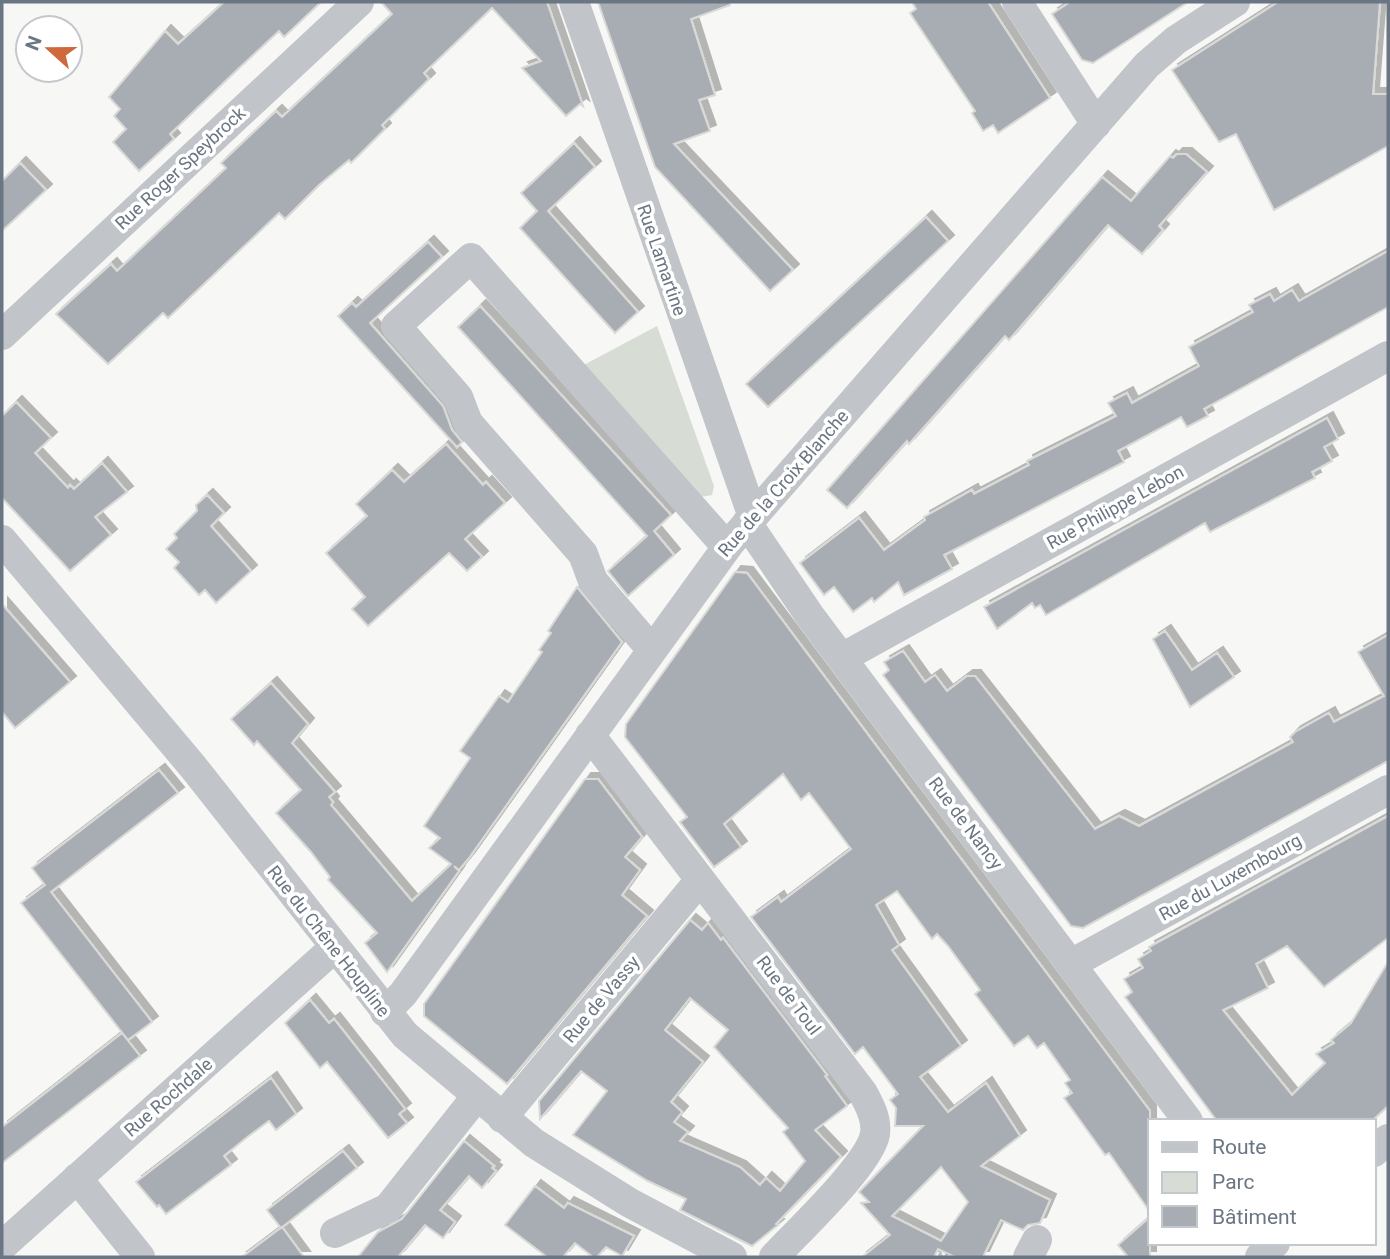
<svg xmlns="http://www.w3.org/2000/svg" width="1390" height="1259" viewBox="0 0 1390 1259" font-family="Roboto,sans-serif">
  <defs>
    <filter id="shadow"><feDropShadow dx="6" dy="-6" stdDeviation="0" flood-color="#0004"/></filter>
  </defs>
  <rect width="100%" height="100%" fill="#f7f7f5"/>
  <path fill="#d7dcd5" d="M 657,326 L 714,486 L 712,495 L 701,497 L 582,366 Z"/>
  <path fill="#a7adb3" stroke="#d9d9d7" stroke-width="2" fill-rule="evenodd" filter="url(#shadow)" d="M 224,2 L 321,2 L 284,37 L 279,31 L 238,69 L 170,134 L 174,139 L 139,171 L 113,142 L 126,129 L 114,116 L 120,109 L 109,97 L 165,31 L 178,44 Z
    M 381,2 L 547,2 L 583,106 L 580,104 L 566,116 L 522,68 L 541,61 L 492,8 L 424,73 L 429,79 L 382,125 L 385,129 L 351,163 L 349,160 L 319,185 L 285,219 L 279,213 L 168,318 L 163,313 L 108,364 L 56,314 L 111,264 L 117,271 L 226,168 L 221,163 L 276,111 L 282,117 L 392,14 Z
    M 598,2 L 730,2 L 730,5 L 691,19 L 715,95 L 699,100 L 710,131 L 674,144 L 793,270 L 770,291 L 655,167 Z
    M 912,2 L 988,2 L 1050,98 L 998,133 L 993,125 L 983,131 L 972,113 L 975,111 L 910,13 L 916,9 Z
    M 1070,2 L 1188,2 L 1093,63 L 1082,60 L 1052,14 Z
    M 1278,2 L 1380,2 L 1373,94 L 1388,94 L 1388,146 L 1274,210 L 1236,134 L 1219,142 L 1172,70 Z
    M 574,143 L 595,167 L 548,211 L 638,312 L 615,333 L 520,228 L 537,211 L 521,193 Z
    M 1177,154 L 1186,154 L 1207,172 L 1159,226 L 1163,230 L 1142,254 L 1108,225 L 1009,340 L 1005,336 L 909,444 L 907,441 L 847,508 L 827,490 L 1102,177 L 1131,201 L 1170,156 L 1173,158 Z
    M 20,163 L 46,190 L 2,231 L 2,181 Z
    M 926,217 L 948,241 L 768,407 L 746,384 Z
    M 428,242 L 442,257 L 370,323 L 443,406 L 452,430 L 462,442 L 457,447 L 338,316 L 352,303 L 356,307 Z
    M 1388,251 L 1388,307 L 1204,409 L 1208,416 L 1187,427 L 1181,417 L 1118,451 L 1124,462 L 944,555 L 952,569 L 904,595 L 898,582 L 874,602 L 872,598 L 853,612 L 834,587 L 824,595 L 800,563 L 859,518 L 884,550 L 925,520 L 924,517 L 972,490 L 974,494 L 1029,465 L 1027,461 L 1116,416 L 1108,403 L 1127,393 L 1132,403 L 1199,366 L 1189,347 L 1253,312 L 1249,305 L 1270,294 L 1274,301 L 1292,290 L 1299,301 Z
    M 480,306 L 671,515 L 654,531 L 674,555 L 628,596 L 608,571 L 647,536 L 458,327 Z
    M 16,402 L 51,438 L 35,453 L 68,488 L 70,485 L 74,489 L 102,463 L 127,492 L 95,517 L 111,535 L 70,571 L 2,498 L 2,416 Z
    M 1327,418 L 1338,439 L 1324,447 L 1332,461 L 1312,472 L 1315,478 L 1210,532 L 1205,523 L 1046,615 L 1040,605 L 1035,608 L 1032,603 L 997,629 L 984,607 Z
    M 446,444 L 483,485 L 486,482 L 505,503 L 465,539 L 482,557 L 467,571 L 449,553 L 368,626 L 352,609 L 365,597 L 326,553 L 367,516 L 356,504 L 392,470 L 404,482 Z
    M 207,495 L 224,513 L 211,526 L 251,571 L 216,603 L 205,590 L 199,595 L 174,568 L 179,562 L 166,549 L 177,538 L 174,534 L 197,511 L 196,505 Z
    M 735,572 L 747,573 L 1150,1111 L 1150,1212 L 1109,1153 L 1105,1155 L 1064,1098 L 1072,1093 L 1065,1083 L 1070,1080 L 1044,1043 L 1037,1048 L 1028,1036 L 1014,1046 L 975,994 L 980,990 L 948,946 L 937,934 L 932,939 L 897,891 L 876,905 L 899,945 L 892,950 L 961,1046 L 920,1077 L 948,1112 L 986,1083 L 1020,1136 L 981,1166 L 1050,1200 L 1040,1223 L 1028,1225 L 1023,1230 L 1001,1220 L 983,1257 L 955,1257 L 938,1249 L 934,1257 L 862,1257 L 890,1235 L 861,1203 L 869,1202 L 859,1192 L 923,1126 L 895,1126 L 896,1108 L 890,1100 L 898,1094 L 863,1047 L 855,1054 L 751,917 L 778,897 L 781,902 L 851,849 L 809,793 L 801,800 L 783,774 L 724,824 L 741,847 L 714,867 L 680,822 L 687,817 L 625,737 L 626,724 ZM 941,1167 L 968,1202 L 941,1241 L 892,1216 Z
    M 577,587 L 622,642 L 469,858 L 459,870 L 454,866 L 459,871 L 387,972 L 365,943 L 377,933 L 328,880 L 330,877 L 311,852 L 276,813 L 301,790 L 257,741 L 254,745 L 231,719 L 271,683 L 308,724 L 292,743 L 335,792 L 329,797 L 333,802 L 331,805 L 412,901 L 451,864 L 429,848 L 440,838 L 424,826 L 470,758 L 460,751 L 499,696 L 508,702 L 542,652 L 539,650 L 551,633 L 548,631 Z
    M 2,604 L 70,682 L 15,728 L 2,712 Z
    M 1165,631 L 1192,670 L 1217,653 L 1234,677 L 1190,707 L 1153,639 Z
    M 1388,635 L 1388,761 L 1083,928 L 1071,926 L 883,675 L 889,670 L 884,662 L 903,651 L 925,682 L 935,675 L 947,691 L 967,676 L 975,676 L 1095,829 L 1119,816 L 1139,826 L 1293,742 L 1290,737 L 1295,732 L 1329,713 L 1334,722 L 1384,696 L 1358,652 Z
    M 159,770 L 178,793 L 51,892 L 152,1022 L 128,1040 L 21,903 L 45,885 L 32,868 Z
    M 585,779 L 598,779 L 642,837 L 625,857 L 640,870 L 622,895 L 647,916 L 507,1084 L 424,1016 L 424,1004 Z
    M 1388,816 L 1388,938 L 1324,987 L 1287,946 L 1256,964 L 1268,988 L 1223,1010 L 1292,1095 L 1325,1063 L 1316,1054 L 1334,1043 L 1331,1040 L 1351,1023 L 1388,962 L 1388,1106 L 1372,1121 L 1217,1121 L 1125,997 L 1132,992 L 1124,979 L 1143,968 L 1138,959 L 1151,951 L 1149,947 Z
    M 690,920 L 702,930 L 708,923 L 721,940 L 723,938 L 827,1075 L 825,1076 L 847,1106 L 815,1130 L 841,1157 L 776,1224 L 778,1225 L 752,1246 L 680,1210 L 686,1199 L 648,1181 L 573,1135 L 607,1091 L 581,1071 L 540,1119 L 539,1101 ZM 690,998 L 728,1030 L 714,1047 L 788,1128 L 783,1132 L 805,1161 L 780,1191 L 766,1178 L 760,1185 L 740,1167 L 680,1141 L 688,1132 L 674,1122 L 682,1112 L 671,1102 L 703,1062 L 665,1030 Z
    M 310,1000 L 329,1023 L 334,1019 L 405,1109 L 399,1114 L 407,1123 L 388,1138 L 327,1062 L 320,1068 L 285,1023 Z
    M 122,1033 L 140,1056 L 2,1163 L 2,1127 Z
    M 271,1078 L 296,1114 L 276,1130 L 269,1121 L 246,1138 L 224,1156 L 231,1165 L 166,1214 L 159,1205 L 157,1207 L 136,1182 Z
    M 464,1141 L 494,1166 L 492,1168 L 496,1171 L 482,1188 L 469,1176 L 440,1210 L 455,1222 L 443,1238 L 425,1225 L 398,1257 L 358,1257 L 378,1232 L 402,1219 Z
    M 343,1151 L 357,1168 L 281,1228 L 267,1210 Z
    M 535,1186 L 564,1208 L 568,1203 L 634,1236 L 622,1256 L 606,1247 L 597,1257 L 593,1257 L 575,1243 L 563,1257 L 547,1257 L 505,1225 Z
    M 1150,1217 L 1150,1257 L 1128,1257 L 1118,1245 Z
    M 282,1227 L 304,1257 L 242,1257 Z"/>
  <g fill="none" stroke-linecap="round" stroke-linejoin="round">
    <path stroke="#b9bcbe" stroke-width="4.5" stroke-dasharray="3.5 3.5" stroke-linecap="butt" d="M 940,1257 L 941,1254 L 949,1257"/>
    <path stroke="#c1c4c8" stroke-width="30" d="M 574,2 L 753,517
      M 1017,2 L 1096,124
      M 2,335 L 359,2
      M 747,523 L 810,616 L 1188,1121
      M 2,540 L 194,768 L 405,1035 L 534,1143 L 630,1203 L 732,1257
      M 652,650 L 593,581 L 583,554 L 468,423 L 458,397 L 396,326 L 471,258 L 727,547
      M 842,658 L 1388,356
      M 590,735 L 863,1093 C 870,1106 877,1119 875,1134 C 870,1164 797,1232 774,1257
      M 1071,964 L 1388,790
      M 385,1012 L 403,994 L 730,543 L 1147,65 L 1176,40 L 1235,2
      M 502,1118 L 700,880
      M 1374,1152 L 1388,1139
      M 77,1178 L 140,1257
      M 335,1233 L 388,1208 L 476,1097
      M 2,1246 L 334,948
      M 1028,1257 L 1037,1240
      M 1260,1257 L 1275,1243"/>
  </g>
  <g text-anchor="middle" dominant-baseline="central" stroke-width="7" stroke-linejoin="round" paint-order="stroke">
    <g font-size="18" fill="#6a7683" stroke="#fff">
      <text transform="translate(180 168) rotate(-43)">Rue Roger Speybrock</text>
      <text transform="translate(662 260) rotate(71)">Rue Lamartine</text>
      <text transform="translate(783 483) rotate(-49)">Rue de la Croix Blanche</text>
      <text transform="translate(1115 507) rotate(-29)">Rue Philippe Lebon</text>
      <text transform="translate(966 823) rotate(53)">Rue de Nancy</text>
      <text transform="translate(1230 877) rotate(-29)">Rue du Luxembourg</text>
      <text transform="translate(329 941) rotate(52)">Rue du Chêne Houpline</text>
      <text transform="translate(789 995) rotate(53)">Rue de Toul</text>
      <text transform="translate(601 999) rotate(-50)">Rue de Vassy</text>
      <text transform="translate(168 1097) rotate(-41)">Rue Rochdale</text>
    </g>
  </g>
  <rect width="1390" height="1259" fill="none" stroke="#6a7683" stroke-width="7"/>
  <rect x="1148" y="1119" width="228" height="126" fill="#ffffff" stroke="#c3c8cd" stroke-width="2"/>
  <rect x="1162" y="1142" width="35" height="10" fill="#c1c4c8" stroke="#c3c8cd" stroke-width="2"/>
  <text x="1212" y="1154" font-size="21" fill="#6a7683">Route</text>
  <rect x="1162" y="1172" width="35" height="21" fill="#d7dcd5" stroke="#c3c8cd" stroke-width="2"/>
  <text x="1212" y="1189" font-size="21" fill="#6a7683">Parc</text>
  <rect x="1162" y="1206" width="35" height="21" fill="#a7adb3" stroke="#c3c8cd" stroke-width="2"/>
  <text x="1212" y="1224" font-size="21" fill="#6a7683">Bâtiment</text>
  <g transform="translate(49 49) rotate(291)"><circle r="33" fill="#ffffff" stroke="#c3c8cd" stroke-width="2"/>
  <path d="M0-5L12 26L0 18L-12 26Z" fill="#cf683d"/>
  <text y="-10" font-size="19" font-weight="bold" text-anchor="middle" fill="#6a7683">N</text>
  </g>
</svg>
